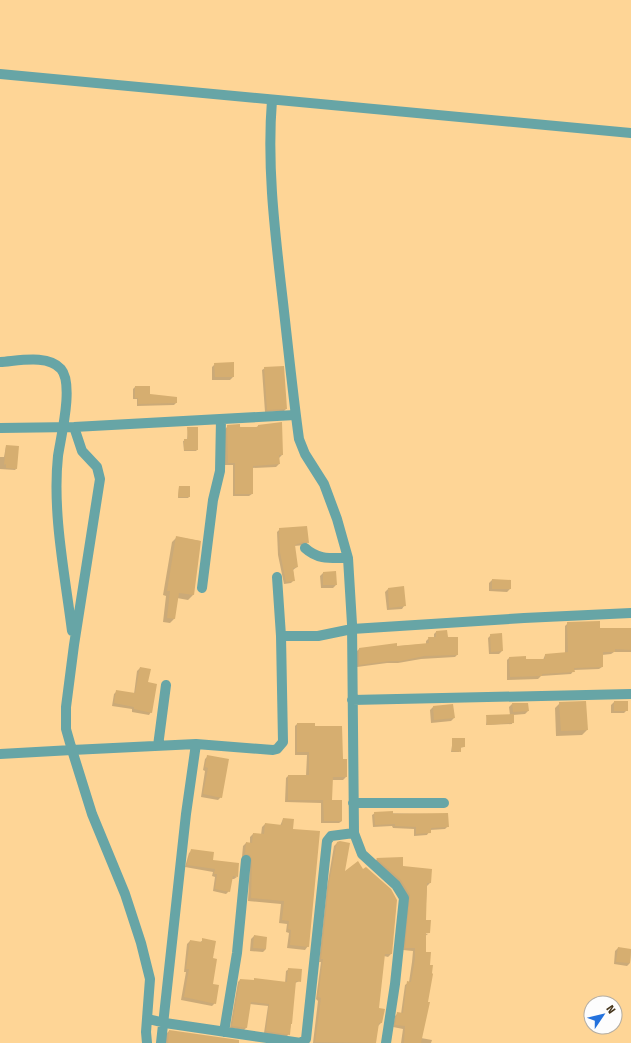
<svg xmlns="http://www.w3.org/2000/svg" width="631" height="1043" viewBox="0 0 631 1043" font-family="'Fira Sans',sans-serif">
  <rect width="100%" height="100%" fill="#fed596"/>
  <path fill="#0003" d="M 215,364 L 233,377 L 230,380 L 212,380 L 212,367 Z
    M 265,368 L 286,409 L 284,411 L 265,412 L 262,370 Z
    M 135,387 L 149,395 L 176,403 L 174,405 L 137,406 L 137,399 L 133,399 L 133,389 Z
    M 228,426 L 255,428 L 258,426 L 282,455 L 279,458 L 279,464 L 276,467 L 252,468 L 252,494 L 249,496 L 233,496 L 233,465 L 225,465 L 225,429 Z
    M 188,428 L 197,450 L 196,451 L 184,451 L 183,441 L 187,440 Z
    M 6,446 L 16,469 L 15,470 L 0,469 L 0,457 L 4,457 Z
    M 179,487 L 189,497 L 188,498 L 178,498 Z
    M 280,529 L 308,542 L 305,545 L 294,546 L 297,567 L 293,570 L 294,580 L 291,583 L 284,584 L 278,555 L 277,532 Z
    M 177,537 L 200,541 L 193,595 L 188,600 L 177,598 L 174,619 L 170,623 L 163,622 L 166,596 L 163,595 L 172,542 Z
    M 323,573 L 336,585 L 333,588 L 321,588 L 320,576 Z
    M 492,580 L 510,589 L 507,592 L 489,591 L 489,583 Z
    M 388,589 L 404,606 L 402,609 L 387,610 L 385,592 Z
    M 568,623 L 599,629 L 631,629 L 631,652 L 614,652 L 611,654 L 602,655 L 602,667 L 599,669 L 574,670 L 571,674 L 541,676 L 538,679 L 507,680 L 507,660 L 509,658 L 543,660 L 545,655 L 565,653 L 565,626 Z
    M 436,632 L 447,638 L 457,655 L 455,657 L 421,659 L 398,663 L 387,663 L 357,667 L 356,652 L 359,649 L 426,644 L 426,641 L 429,638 L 434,638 L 434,634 Z
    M 491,635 L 502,651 L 499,654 L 489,654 L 488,638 Z
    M 140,668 L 147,683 L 151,712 L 149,715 L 132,712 L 132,709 L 112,706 L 114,694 L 117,691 L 134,694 L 137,671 Z
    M 614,702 L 627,710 L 624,713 L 611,713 L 611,705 Z
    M 560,703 L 587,730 L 582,735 L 556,736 L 555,708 Z
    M 512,704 L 528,711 L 525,714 L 513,715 L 512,724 L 486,725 L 487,716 L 510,715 L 509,707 Z
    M 433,707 L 454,718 L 451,721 L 431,723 L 430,710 Z
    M 297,724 L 314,727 L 342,760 L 346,777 L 343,780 L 332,780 L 331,801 L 342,821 L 339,823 L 321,823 L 321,803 L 285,802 L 286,778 L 288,776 L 306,776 L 307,755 L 295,755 L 295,726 Z
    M 453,739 L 464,747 L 460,748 L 459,752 L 451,752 Z
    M 208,756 L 221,797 L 218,800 L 201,797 L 205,771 L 203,770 L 205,759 Z
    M 375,813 L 447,814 L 448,826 L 445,829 L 430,830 L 427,835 L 414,836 L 414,829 L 393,828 L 392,826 L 373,827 L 372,815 Z
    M 283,819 L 292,830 L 308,946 L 305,950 L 287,948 L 289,933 L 286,932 L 287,924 L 279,923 L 281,904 L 248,901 L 250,864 L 247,858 L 242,857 L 243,846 L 246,843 L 250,843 L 250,837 L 253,834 L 261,835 L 262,827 L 265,824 L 280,826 Z
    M 337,843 L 343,873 L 391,954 L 388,957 L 384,956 L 378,1009 L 381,1023 L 378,1026 L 375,1043 L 313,1043 L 318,1001 L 316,999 L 321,962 L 319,962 L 327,887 L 334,846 Z
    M 192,850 L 237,877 L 234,879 L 231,879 L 229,891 L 226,894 L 213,891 L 215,877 L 212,876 L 213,872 L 185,867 L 189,853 Z
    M 402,858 L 402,867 L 430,883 L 427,886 L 425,921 L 429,933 L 421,934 L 428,934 L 425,936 L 421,1038 L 432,1040 L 431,1043 L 401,1043 L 403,1029 L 393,1027 L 395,1016 L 398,1013 L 401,1014 L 405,985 L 409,982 L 412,962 L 413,951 L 403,950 L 408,901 L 374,862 L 377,859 Z
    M 254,936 L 266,949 L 263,952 L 250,951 L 251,939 Z
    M 203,940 L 212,959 L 212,984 L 215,1003 L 212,1006 L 181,1000 L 186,972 L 184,972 L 187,944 L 190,941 L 199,943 Z
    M 618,948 L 631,950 L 630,963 L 627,966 L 614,964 L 615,951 Z
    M 289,969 L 300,981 L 295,983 L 291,1024 L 289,1034 L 286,1037 L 264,1033 L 268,1006 L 250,1004 L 246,1028 L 244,1030 L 230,1028 L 238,982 L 240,980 L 253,981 L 255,979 L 285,983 L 286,971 Z
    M 169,1031 L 229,1043 L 165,1043 L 166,1034 Z"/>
  <path fill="#d6ae70" d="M 234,362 L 234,377 L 215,377 L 214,363 Z
    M 284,366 L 287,409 L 267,410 L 264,367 Z
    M 135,386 L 150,386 L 150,394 L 177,397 L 177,403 L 138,404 L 138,398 L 135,398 Z
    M 282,422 L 283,455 L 279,455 L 280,464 L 253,466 L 253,494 L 235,494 L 235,463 L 228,463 L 227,425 L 240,424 L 240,427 L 258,427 L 258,425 Z
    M 187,427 L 198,427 L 198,450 L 184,450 L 184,439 L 188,439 Z
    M 6,445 L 19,446 L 17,469 L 6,468 L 6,464 L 4,465 Z
    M 179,486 L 190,486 L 190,497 L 178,497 Z
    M 307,526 L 309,543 L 303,542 L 295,545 L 298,567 L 293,568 L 295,581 L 286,582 L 280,552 L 279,528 Z
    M 176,536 L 201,541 L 194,595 L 179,593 L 175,619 L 167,618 L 170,591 L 167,591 Z
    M 336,571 L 337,585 L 323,585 L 323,572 Z
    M 492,579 L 511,580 L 511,589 L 492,589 Z
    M 404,586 L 406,606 L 389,608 L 388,588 Z
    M 600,621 L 600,628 L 631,628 L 631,650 L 615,649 L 615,652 L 603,652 L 603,667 L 574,668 L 575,672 L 542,674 L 542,676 L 510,677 L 509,657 L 526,656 L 526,659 L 545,659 L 545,654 L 568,652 L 567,622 Z
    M 447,630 L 448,637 L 458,637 L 458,655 L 424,656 L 401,661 L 390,661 L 359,665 L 359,648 L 397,643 L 397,646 L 429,643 L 428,637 L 436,637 L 436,631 Z
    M 502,633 L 503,651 L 491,652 L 490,634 Z
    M 140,667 L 151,669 L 148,682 L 157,684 L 152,713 L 134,709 L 134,707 L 114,703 L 116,690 L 135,693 Z
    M 586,701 L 588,730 L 561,731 L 559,702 Z
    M 614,701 L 628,701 L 628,711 L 614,711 Z
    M 512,703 L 528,703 L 529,711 L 513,712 Z
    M 453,704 L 455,718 L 434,720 L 433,706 Z
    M 514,714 L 514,723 L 487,725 L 486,715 Z
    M 297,723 L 315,723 L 315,726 L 342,726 L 343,759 L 347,759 L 347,777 L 333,777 L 332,800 L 342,800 L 342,821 L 324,821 L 323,800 L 288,800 L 288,775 L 309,775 L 309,752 L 297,752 Z
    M 452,738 L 465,738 L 465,747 L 461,747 L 461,752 L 452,751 Z
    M 207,755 L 229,759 L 222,798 L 203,794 L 208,768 L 205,767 Z
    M 393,811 L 393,814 L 448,813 L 449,827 L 431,828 L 431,833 L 416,834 L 416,827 L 395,826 L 395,824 L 375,825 L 374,812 Z
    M 283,818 L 294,819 L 293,829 L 320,831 L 309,947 L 290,945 L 291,930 L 288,929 L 289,921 L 282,920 L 284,901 L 251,898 L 252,860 L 250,855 L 245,854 L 246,842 L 252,843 L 253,833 L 264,834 L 265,823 L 282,825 Z
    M 340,841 L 350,843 L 345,871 L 358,861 L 363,869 L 366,867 L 391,889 L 397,900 L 392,954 L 385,954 L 379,1008 L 385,1009 L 382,1023 L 379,1023 L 376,1043 L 315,1042 L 321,998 L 318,997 L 323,959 L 321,959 L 329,883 L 337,842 Z
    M 191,849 L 214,852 L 213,860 L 239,863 L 238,877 L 233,876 L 230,892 L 215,889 L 217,874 L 214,874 L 215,869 L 187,865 Z
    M 403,857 L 403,866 L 432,869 L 431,883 L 427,883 L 426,920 L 431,920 L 430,933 L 426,933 L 426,952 L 431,952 L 430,965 L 433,965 L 432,973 L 433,974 L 428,1002 L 430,1002 L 421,1043 L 404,1043 L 405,1026 L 395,1025 L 397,1012 L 403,1013 L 407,981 L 411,982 L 415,959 L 415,948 L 405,948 L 410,895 L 401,880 L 376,858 Z
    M 254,935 L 267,937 L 266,949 L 253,948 Z
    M 202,938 L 216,941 L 213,958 L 217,959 L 213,984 L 219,985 L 216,1004 L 184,997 L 189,969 L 186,969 L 190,940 L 202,942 Z
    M 618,947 L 631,949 L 630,963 L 616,962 Z
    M 288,968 L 302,969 L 301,982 L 296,981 L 292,1024 L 291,1024 L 290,1035 L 266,1031 L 269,1004 L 251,1002 L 247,1028 L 232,1026 L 240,979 L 254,980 L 254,978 L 287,982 Z
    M 169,1030 L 239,1040 L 239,1043 L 168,1043 Z"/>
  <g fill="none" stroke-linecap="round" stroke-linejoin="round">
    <path stroke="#67a5a6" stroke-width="10" d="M 0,74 L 631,133
      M 272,100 C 267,162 274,224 281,285 C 287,336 292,388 299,439 L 305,454 L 324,484 L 337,519 L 348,558 L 352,624 L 354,833 L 362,854 L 396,885 L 404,898 L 395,984 L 386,1043
      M 0,362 C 18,361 48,354 61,369 C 74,384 61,436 58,456 C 52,512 65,575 72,631
      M 74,427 L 82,451 L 97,467 L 100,479 L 74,645 L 66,707 L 66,729 L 72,750 L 196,744
      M 0,428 L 74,427 L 295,415
      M 305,548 C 318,560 331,558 348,558
      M 277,577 L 281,636
      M 202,588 L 213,500 L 220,471 L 221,419
      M 352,700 L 631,694
      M 158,746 L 166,685
      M 0,754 L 72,750 L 92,814 L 125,894 L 141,943 L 150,979 L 146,1032 L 147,1043
      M 353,803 L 444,803
      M 148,1019 L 165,1023 L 301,1043 L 306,1039 L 327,841 L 331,836 L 354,833
      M 224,1032 L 237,953 L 246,860
      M 161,1043 L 186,814 L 196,744 L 273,750 L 277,749 L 283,742 L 281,636 L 318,636 L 352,629 L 524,618 L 631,613"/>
  </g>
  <g transform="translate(603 1015) rotate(55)"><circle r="19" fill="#fdfdfd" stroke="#b3ada3"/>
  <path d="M0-3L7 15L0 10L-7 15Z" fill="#2472dd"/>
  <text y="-6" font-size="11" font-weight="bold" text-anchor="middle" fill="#45351b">N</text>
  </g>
</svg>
